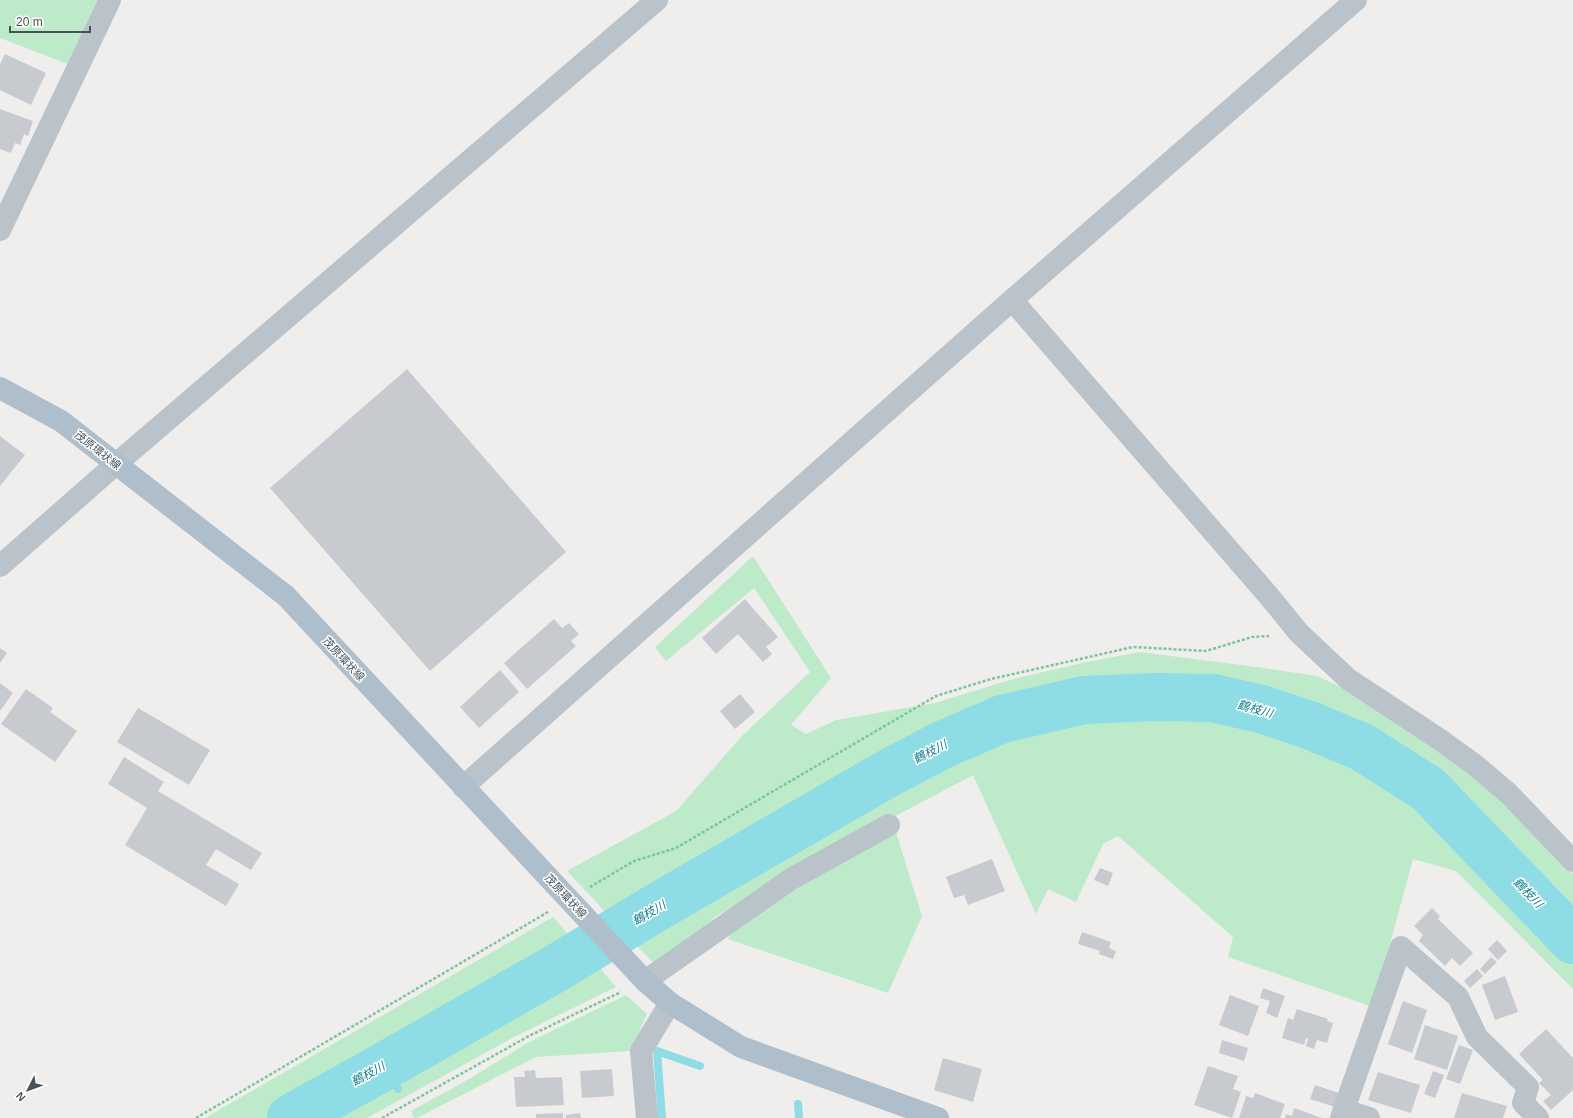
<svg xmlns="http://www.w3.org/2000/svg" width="1573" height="1118" viewBox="0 0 1573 1118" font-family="Helvetica,'Noto Sans JP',sans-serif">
  <rect width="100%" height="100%" fill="#f0eded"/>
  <path fill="#bdebca" d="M 0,0 L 106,0 L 73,66 L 0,38 Z
    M 753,556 L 831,678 L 791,725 L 806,734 L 836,720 L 935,703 L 1013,679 L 1087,662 L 1140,652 L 1256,667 L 1317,676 L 1377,703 L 1496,789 L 1539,839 L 1573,874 L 1573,989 L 1456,871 L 1413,859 L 1373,1007 L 1228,957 L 1233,937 L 1118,836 L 1103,844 L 1076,902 L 1048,889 L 1036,914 L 973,775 L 803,865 L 715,917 L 681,950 L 655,965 L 567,871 L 676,811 L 741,737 L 810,672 L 754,588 L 666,661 L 655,647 Z
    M 895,829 L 922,916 L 888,993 L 728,939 L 732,930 L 800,881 Z
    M 553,917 L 578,945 L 275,1118 L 205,1118 Z
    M 591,958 L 616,987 L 514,1037 L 367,1118 L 307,1118 Z
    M 626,995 L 647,1014 L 631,1051 L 536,1057 L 417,1118 L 414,1118 L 411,1111 L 469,1079 L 529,1042 Z"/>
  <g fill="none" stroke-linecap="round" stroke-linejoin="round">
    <path stroke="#8ddce6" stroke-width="8" d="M 383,1067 L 398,1089
      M 798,1104 L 799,1118
      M 662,1118 L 657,1051 L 700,1066"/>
    <path stroke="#8ddce6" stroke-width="48" d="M 291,1118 L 383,1067 L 558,967 L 652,910 L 885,775 L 942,745 L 1002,719 L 1084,700 L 1155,697 L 1213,698 L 1261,709 L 1309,725 L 1362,747 L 1428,789 L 1573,940"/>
  </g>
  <path fill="#c7cbd0" d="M 5,54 L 46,73 L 31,105 L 0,90 L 0,64 Z
    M 0,109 L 33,121 L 28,136 L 24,134 L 20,145 L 15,143 L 11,153 L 0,149 Z
    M 407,369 L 566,552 L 430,671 L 270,488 Z
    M 0,436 L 25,455 L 0,486 Z
    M 745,599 L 778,637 L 766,647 L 772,654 L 763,662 L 738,634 L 716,654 L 702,638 Z
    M 554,619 L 562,628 L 569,623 L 579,634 L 571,641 L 576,646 L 527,689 L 504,663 Z
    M 0,648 L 7,653 L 0,663 Z
    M 500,670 L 519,692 L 479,728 L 460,707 Z
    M 0,683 L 13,693 L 0,711 Z
    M 26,689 L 53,708 L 50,712 L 77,731 L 55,762 L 1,724 Z
    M 740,694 L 755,712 L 735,729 L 720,711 Z
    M 138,708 L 210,750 L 189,785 L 117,742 Z
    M 124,757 L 164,782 L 158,791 L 262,853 L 251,870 L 216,849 L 206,865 L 239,884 L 226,906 L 125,845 L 147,808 L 108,784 Z
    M 992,859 L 1005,891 L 968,905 L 964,895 L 954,898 L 946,877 Z
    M 1100,868 L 1113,873 L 1108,886 L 1094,880 Z
    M 1432,908 L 1440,916 L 1438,919 L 1473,953 L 1460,966 L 1452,958 L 1445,966 L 1419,941 L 1423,935 L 1414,926 Z
    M 1082,932 L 1111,942 L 1109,948 L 1116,951 L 1113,959 L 1099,954 L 1100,951 L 1078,944 Z
    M 1497,940 L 1507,951 L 1498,960 L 1488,949 Z
    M 1491,957 L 1497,962 L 1485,974 L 1480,969 Z
    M 1477,969 L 1483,976 L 1470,988 L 1464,981 Z
    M 1505,976 L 1518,1012 L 1495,1020 L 1482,985 Z
    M 1263,988 L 1285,996 L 1277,1018 L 1266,1013 L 1270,1001 L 1260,998 Z
    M 1230,995 L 1259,1006 L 1248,1036 L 1219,1025 Z
    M 1403,1001 L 1427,1010 L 1412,1053 L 1388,1044 Z
    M 1297,1009 L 1328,1019 L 1327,1021 L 1333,1023 L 1327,1043 L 1317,1040 L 1314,1049 L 1306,1046 L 1308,1039 L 1306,1038 L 1304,1045 L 1282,1038 L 1288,1018 L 1293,1020 Z
    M 1425,1025 L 1458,1036 L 1447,1070 L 1414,1059 Z
    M 1546,1029 L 1573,1058 L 1573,1090 L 1551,1110 L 1543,1101 L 1551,1095 L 1539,1083 L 1543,1080 L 1519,1054 Z
    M 1222,1040 L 1248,1048 L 1244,1061 L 1219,1053 Z
    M 1459,1045 L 1473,1050 L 1460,1084 L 1446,1079 Z
    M 943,1058 L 982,1069 L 973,1102 L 934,1090 Z
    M 1208,1066 L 1238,1076 L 1233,1089 L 1241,1092 L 1232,1118 L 1194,1105 Z
    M 612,1069 L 614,1096 L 582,1098 L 580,1071 Z
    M 535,1070 L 536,1078 L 562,1077 L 564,1105 L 516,1107 L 514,1077 L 525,1077 L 524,1071 Z
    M 1433,1071 L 1444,1075 L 1435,1098 L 1424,1094 Z
    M 1378,1072 L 1420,1085 L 1411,1113 L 1368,1100 Z
    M 1315,1085 L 1339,1093 L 1335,1107 L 1310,1099 Z
    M 1255,1093 L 1285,1104 L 1280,1118 L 1239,1118 L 1246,1096 L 1253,1098 Z
    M 1462,1093 L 1507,1106 L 1503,1118 L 1454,1118 Z
    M 1294,1108 L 1322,1118 L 1285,1118 L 1286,1114 L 1292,1116 Z
    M 563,1113 L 563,1118 L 536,1118 L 536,1114 Z
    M 580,1113 L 581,1118 L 566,1118 L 566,1115 Z"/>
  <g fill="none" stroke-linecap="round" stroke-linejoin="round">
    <path stroke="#77c798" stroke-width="2.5" stroke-dasharray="3 2" stroke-linecap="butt" d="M 590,887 L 634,861 L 676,848 L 936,696 L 991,679 L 1133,647 L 1206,651 L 1252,637 L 1269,636
      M 196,1118 L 548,912
      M 382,1118 L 529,1036 L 621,992"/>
    <path stroke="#b9c3c9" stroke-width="22" d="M 0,230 L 110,0
      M 1012,300 L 1268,595 L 1299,633 L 1348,679 L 1439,739 L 1475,765 L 1508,793 L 1573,861
      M 0,566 L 116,464 L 657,0
      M 463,787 L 1012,300 L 1356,0
      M 645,981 L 791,879 L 889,825
      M 1344,1110 L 1369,1118
      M 647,1118 L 641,1051 L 670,1003
      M 1341,1118 L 1401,947 L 1458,997 L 1477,1037 L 1528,1087 L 1523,1103 L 1538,1118"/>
    <path stroke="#aebfcb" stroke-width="22" d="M 0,388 L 61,421 L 286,596 L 645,981 L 670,1003 L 741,1047 L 938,1118"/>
  </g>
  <g text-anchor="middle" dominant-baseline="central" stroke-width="3" stroke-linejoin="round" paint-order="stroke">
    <g font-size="11" fill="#465259" stroke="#fff">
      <text transform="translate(98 450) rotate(38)">茂原環状線</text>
      <text transform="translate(344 659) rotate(47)">茂原環状線</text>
      <text transform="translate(566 896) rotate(47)">茂原環状線</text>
    </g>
    <g font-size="12" font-style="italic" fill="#158290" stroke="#fff">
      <text transform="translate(1255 709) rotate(16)">鶴枝川</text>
      <text transform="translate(930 752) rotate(-27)">鶴枝川</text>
      <text transform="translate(1528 893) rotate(46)">鶴枝川</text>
      <text transform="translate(649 913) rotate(-30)">鶴枝川</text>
      <text transform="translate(368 1074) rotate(-29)">鶴枝川</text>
    </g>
  </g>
  <g transform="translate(28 1090) rotate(228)" stroke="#ffffff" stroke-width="3" paint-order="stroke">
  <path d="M0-3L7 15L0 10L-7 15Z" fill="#465259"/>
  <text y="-6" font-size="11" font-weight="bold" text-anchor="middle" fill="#465259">N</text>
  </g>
  <path d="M10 26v6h80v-6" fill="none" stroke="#465259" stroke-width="2"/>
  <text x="16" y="26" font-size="12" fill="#465259" stroke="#ffffff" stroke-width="3" paint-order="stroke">20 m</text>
</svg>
